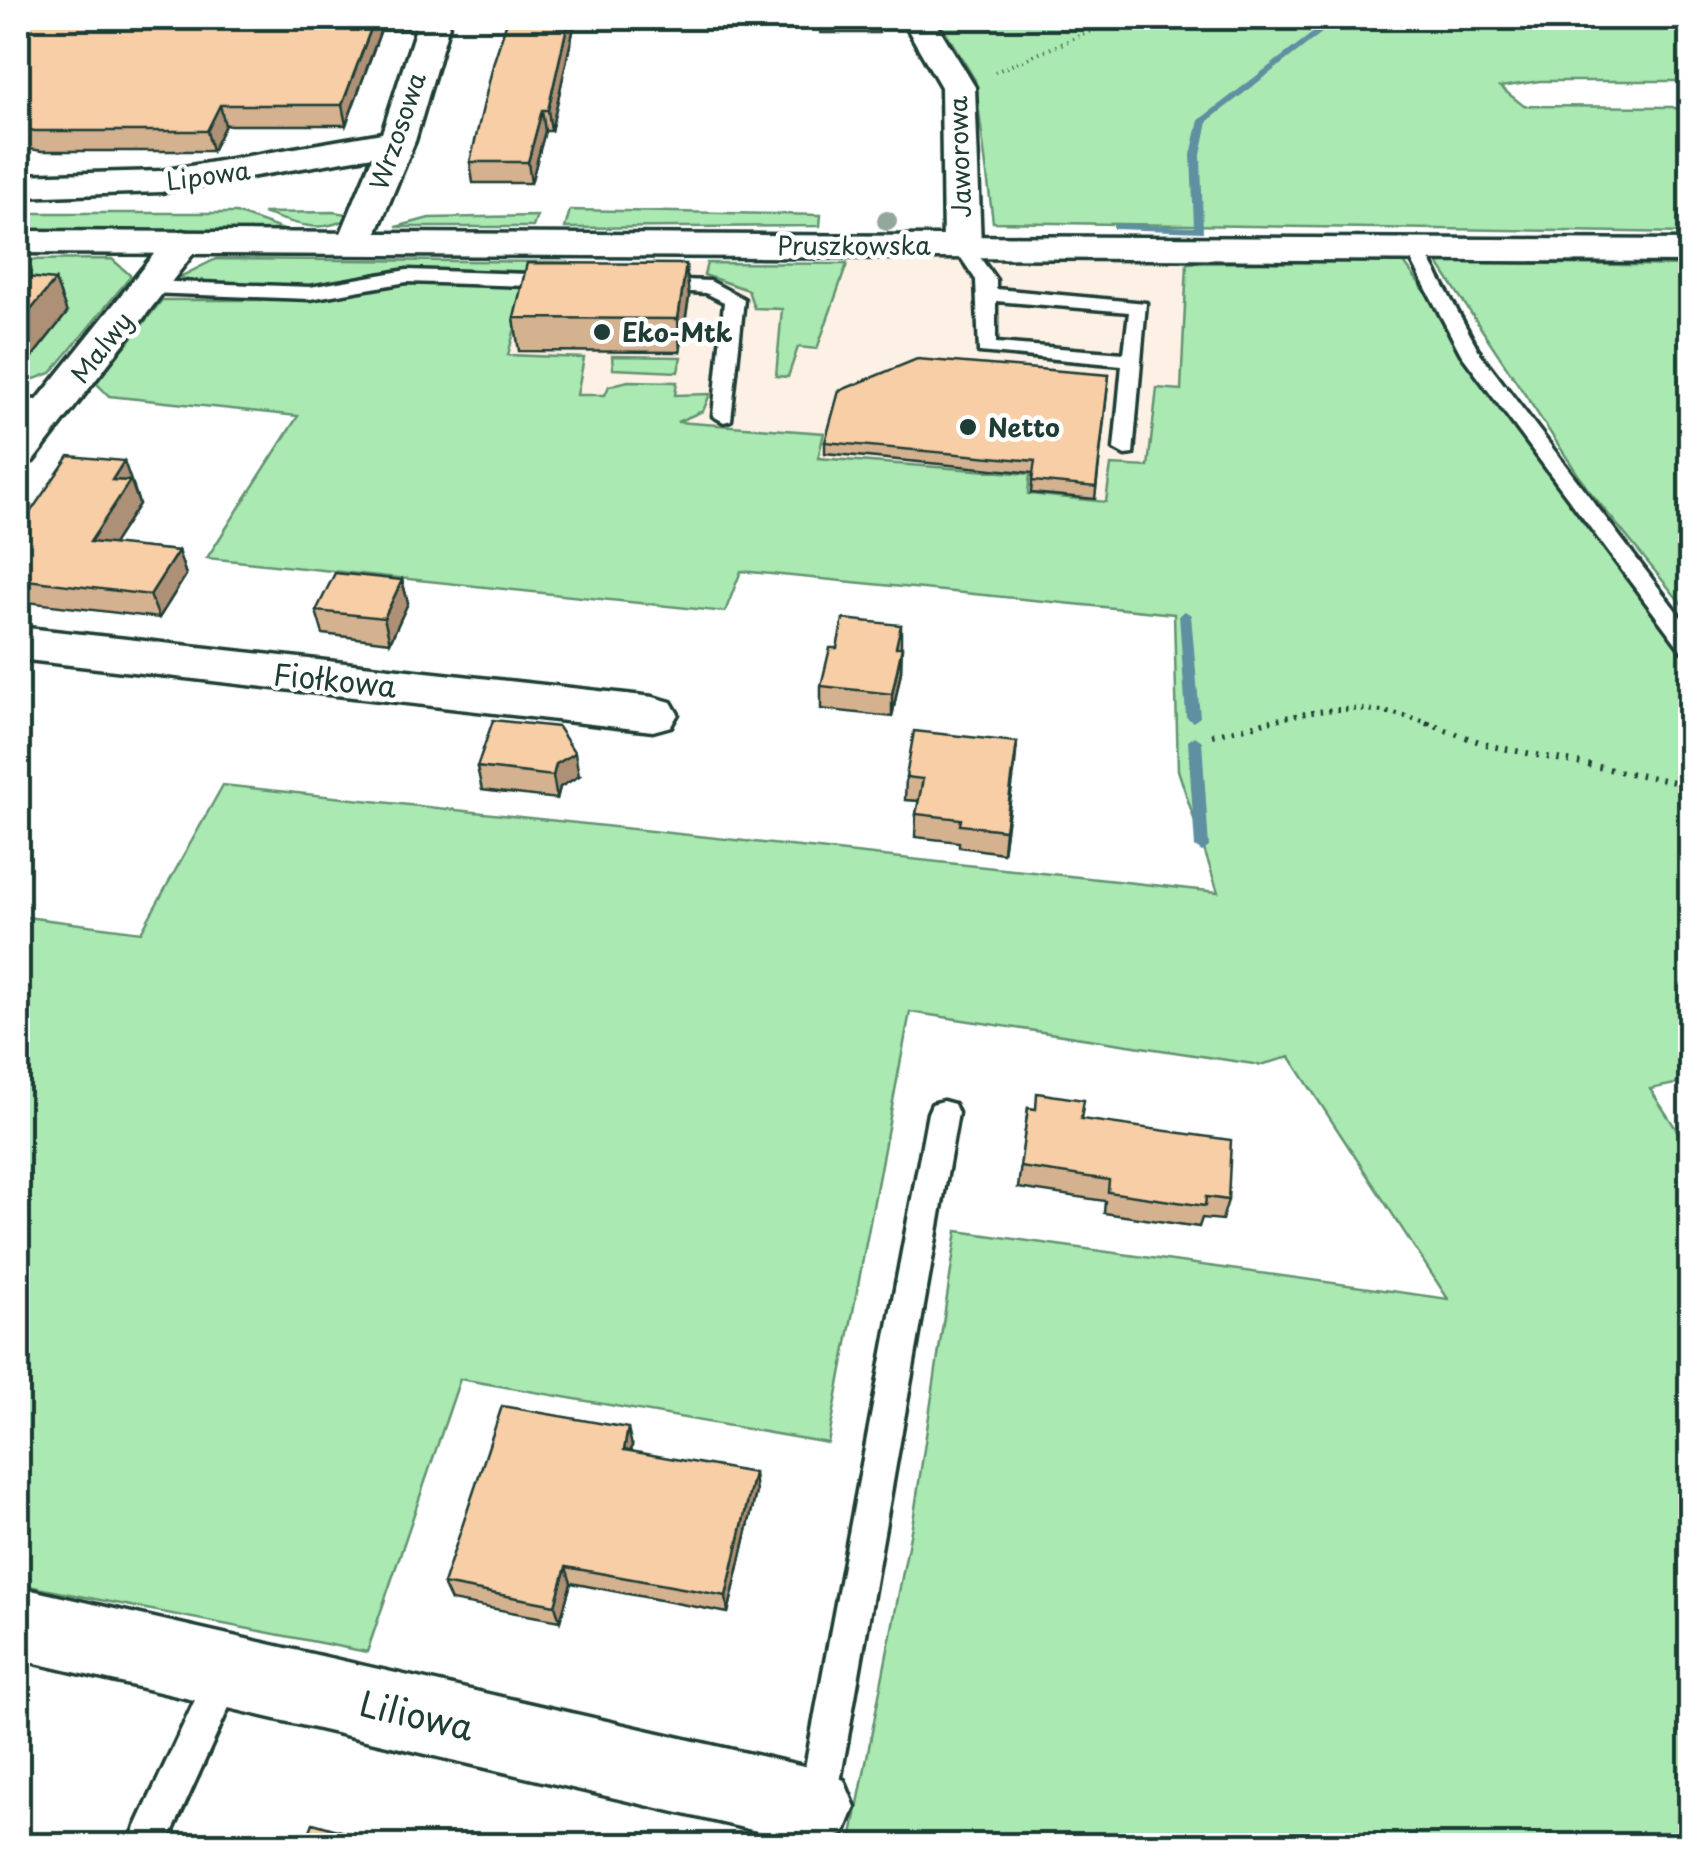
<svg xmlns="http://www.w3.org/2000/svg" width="1708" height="1863" viewBox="0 0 1708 1863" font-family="'Playpen Sans',sans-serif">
  <rect width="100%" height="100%" fill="#fff"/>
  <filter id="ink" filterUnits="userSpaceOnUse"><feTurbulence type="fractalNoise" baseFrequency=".01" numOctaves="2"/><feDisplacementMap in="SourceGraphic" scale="20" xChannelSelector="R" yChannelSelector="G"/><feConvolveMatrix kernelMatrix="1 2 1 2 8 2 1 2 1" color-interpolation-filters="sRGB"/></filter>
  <g filter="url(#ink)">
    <path fill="#fdf0e4" d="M 849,258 L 1187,263 L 1181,390 L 1157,388 L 1148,468 L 1107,502 L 1027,494 L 1030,474 L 818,458 L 824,433 L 299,415 L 109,396 L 96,383 L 180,277 L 216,259 L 847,264 Z"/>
    <path fill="#aae9b1" stroke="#649372" stroke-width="2.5" d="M 937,18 L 1690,18 L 1690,81 L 1540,81 L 1500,87 L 1524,106 L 1672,107 L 1690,113 L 1690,233 L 993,222 L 975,80 Z
      M 570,210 L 821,215 L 820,226 L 565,228 Z
      M 333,212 L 353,215 C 323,236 295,224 263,213 Z
      M 18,213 L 236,213 L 295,234 L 18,231 Z
      M 537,216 L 533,227 L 396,227 L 429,218 Z
      M 112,259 L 131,276 L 51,373 L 18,385 L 18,260 Z
      M 216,259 L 568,262 L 566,272 L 398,269 L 318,285 L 197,284 L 180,277 Z
      M 1403,261 L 1440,312 L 1473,373 L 1690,658 L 1690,1081 L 1650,1089 L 1690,1150 L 1690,1845 L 850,1845 L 914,1515 L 957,1231 L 1448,1299 L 1290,1057 L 1260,1065 L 910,1012 L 828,1443 L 460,1379 L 367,1652 L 18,1584 L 18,916 L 141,932 L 223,785 L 1218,892 L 1178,770 L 1174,614 L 741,571 L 725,612 L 207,558 L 298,416 L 109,396 L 96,383 L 162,300 L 316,300 L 401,283 L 564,287 L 524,294 L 508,355 L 584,358 L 577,395 L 605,395 L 609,386 L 628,381 L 677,382 L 675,395 L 710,394 L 703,411 L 677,422 L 824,433 L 818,458 L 1030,474 L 1028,494 L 1106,502 L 1111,465 L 1148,467 L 1157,388 L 1181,390 L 1187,263 Z
      M 1437,262 L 1690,266 L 1690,614 L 1587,488 Z
      M 707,263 L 847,264 L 817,349 L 798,347 L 788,377 L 776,376 L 782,309 L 754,308 L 748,290 L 704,275 Z
      M 612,356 L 681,357 L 678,372 L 613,369 Z"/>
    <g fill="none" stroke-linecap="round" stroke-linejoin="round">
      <path fill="#5f90a1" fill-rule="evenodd" d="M 1332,18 L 1341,18 L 1208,121 L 1201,155 L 1203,232 L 1113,229 L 1113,225 L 1117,224 L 1194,227 L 1191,155 L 1199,120 Z
        M 1185,611 L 1191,615 L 1200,717 L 1193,722 L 1186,717 L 1179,615 Z
        M 1195,736 L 1202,741 L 1209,847 L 1202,852 L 1195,847 L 1188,741 Z"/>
      <g stroke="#1f3d34" stroke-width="7">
        <path id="lane" d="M 955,242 L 969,242 L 996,280 L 996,289 L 1146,303 L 1133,454 L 1125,455 L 1114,449 L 1122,365 L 979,352 L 976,280 L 953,246 ZM 996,301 L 1129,312 L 1124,353 L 996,343 Z
          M 1407,244 L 1421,244 L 1480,353 L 1690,629 L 1690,653 L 1682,651 L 1461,354 L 1405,248 Z
          M 407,270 L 560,275 L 570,281 L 560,287 L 407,282 L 310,299 L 148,293 L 138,287 L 148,281 L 310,287 Z
          M 653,279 L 710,281 L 744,299 L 731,420 L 724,422 L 713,416 L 724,302 L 706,293 L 646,289 L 643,285 Z
          M 18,398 L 54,402 L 64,408 L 54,414 L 18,410 Z
          M 943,1101 L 954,1104 L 958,1113 L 836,1805 L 831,1819 L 817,1824 L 803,1819 L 798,1805 L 928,1113 L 932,1104 Z
          M 227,1654 L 240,1659 L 245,1672 L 166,1846 L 127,1846 L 214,1659 Z"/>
      </g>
      <g stroke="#1f3d34" stroke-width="7">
        <path id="street" d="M 347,18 L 451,18 L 415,141 L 369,251 L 343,251 L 337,243 L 373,156 L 161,192 L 18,197 L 18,175 L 161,171 L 382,133 L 416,28 L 363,28 Z
          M 901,18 L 933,18 L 975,87 L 981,246 L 975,254 L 949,254 L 943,246 L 941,87 Z
          M 183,231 L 196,234 L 202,242 L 196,250 L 33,461 L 18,465 L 18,424 L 170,234 Z
          M 18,627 L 653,697 L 671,702 L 678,714 L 671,726 L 653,731 L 18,659 Z
          M 18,1587 L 817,1769 L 844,1780 L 855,1807 L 844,1834 L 817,1845 L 18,1659 Z"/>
      </g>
      <g stroke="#1f3d34" stroke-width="7">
        <path id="secondary" d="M 18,231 L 1690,240 L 1690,262 L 18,253 Z"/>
      </g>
      <path stroke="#1f3d34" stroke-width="4" stroke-dasharray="1 5" stroke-linecap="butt" d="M 995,72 L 1122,18"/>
      <path stroke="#1f3d34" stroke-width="5" stroke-dasharray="2.5 6" stroke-linecap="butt" d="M 1253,725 C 1324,708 1363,700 1433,725"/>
      <path stroke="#1f3d34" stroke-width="6" stroke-dasharray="2.5 8" stroke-linecap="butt" d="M 1426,723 L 1491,746 L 1690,785
        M 1212,735 L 1264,723"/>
      <use href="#lane" fill="#fff" fill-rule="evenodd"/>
      <use href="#street" fill="#fff" fill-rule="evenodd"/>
      <use href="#secondary" fill="#fff" fill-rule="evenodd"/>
    </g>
    <circle fill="#93a79d" cx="887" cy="221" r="10"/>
    <path fill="#d4b18f" stroke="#1f3d34" stroke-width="2.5" d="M 18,18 L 378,18 L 380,32 L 346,125 L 225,125 L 212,151 L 42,151 L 18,147 Z
      M 508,18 L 576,18 L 551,131 L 545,131 L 531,183 L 473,183 L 470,162 Z
      M 812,18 L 879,18 L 879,33 L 821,33 Z
      M 18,276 L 67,313 L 24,367 L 18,367 Z
      M 689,297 L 680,352 L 519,351 L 514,318 Z
      M 1109,375 L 1095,499 L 1031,493 L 1033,473 L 825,453 L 825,442 Z
      M 133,484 L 139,504 L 112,545 L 178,551 L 186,575 L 159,618 L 18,601 L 18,530 Z
      M 402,580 L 408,603 L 390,642 L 323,634 L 316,611 Z
      M 901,625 L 901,671 L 892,717 L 821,709 L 821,686 L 837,648 Z
      M 1017,742 L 1003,853 L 959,847 L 959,842 L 915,837 L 916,814 L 919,801 L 905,800 L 906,777 Z
      M 477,767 L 579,776 L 560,787 L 557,799 L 482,790 Z
      M 1028,1108 L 1081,1119 L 1228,1200 L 1222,1220 L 1202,1218 L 1199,1227 L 1104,1213 L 1105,1201 L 1018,1188 Z
      M 632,1446 L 631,1451 L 756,1492 L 728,1613 L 571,1583 L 560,1621 L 451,1601 L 443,1584 Z"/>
    <path fill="#ad9074" stroke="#1f3d34" stroke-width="2.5" d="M 375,18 L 378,18 L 380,32 L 346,125 L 342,105 Z
      M 569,18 L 576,18 L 551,131 L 548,110 Z
      M 220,105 L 225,125 L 212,151 L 207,131 Z
      M 542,110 L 545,131 L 531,183 L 528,162 Z
      M 686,264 L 689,297 L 680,352 L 678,319 Z
      M 55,280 L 67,313 L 24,367 L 18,352 L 18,326 Z
      M 124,461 L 139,504 L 99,566 L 90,542 L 112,480 Z
      M 178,551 L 186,575 L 159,618 L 150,595 Z
      M 402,580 L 408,603 L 390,642 L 384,618 Z
      M 902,647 L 901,671 L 892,717 L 892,694 Z
      M 1017,742 L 1015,765 L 1003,853 L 1005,830 Z
      M 575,753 L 579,776 L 560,787 L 557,799 L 553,776 L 556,764 Z
      M 628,1428 L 632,1446 L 628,1468 L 624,1450 Z
      M 754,1473 L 756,1492 L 728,1613 L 726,1596 Z
      M 566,1567 L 571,1583 L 560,1621 L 555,1605 Z"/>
    <path fill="#f7cea6" stroke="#1f3d34" stroke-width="2.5" d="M 18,18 L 375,18 L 342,105 L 220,105 L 207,131 L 35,131 L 18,128 Z
      M 508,18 L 569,18 L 548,110 L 542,110 L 528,162 L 470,162 L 494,61 Z
      M 527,263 L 686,264 L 678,319 L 514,318 Z
      M 18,276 L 55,280 L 18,326 Z
      M 917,359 L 1109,375 L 1096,487 L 1032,481 L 1035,461 L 825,442 L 839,391 Z
      M 69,456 L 124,461 L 112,480 L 130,481 L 90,542 L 178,551 L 150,595 L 18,579 L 18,530 Z
      M 335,573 L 402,580 L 384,618 L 316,611 Z
      M 843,619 L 901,625 L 896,647 L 902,647 L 892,694 L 821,686 L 830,648 L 837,648 Z
      M 493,720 L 558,727 L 575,753 L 556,764 L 553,776 L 477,767 Z
      M 914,731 L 1017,742 L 1005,830 L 960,825 L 961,819 L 916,814 L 923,779 L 906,777 Z
      M 1037,1093 L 1084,1100 L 1081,1119 L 1231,1140 L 1228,1200 L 1206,1197 L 1205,1206 L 1108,1192 L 1109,1180 L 1020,1167 L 1028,1108 L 1036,1109 Z
      M 502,1406 L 628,1428 L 624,1450 L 754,1473 L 726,1596 L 566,1567 L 555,1605 L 443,1584 Z
      M 313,1823 L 393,1846 L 304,1846 Z"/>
  </g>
  <g fill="#1f3d34" stroke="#fff" stroke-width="4">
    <circle cx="602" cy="332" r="10"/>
    <circle cx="968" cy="427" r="10"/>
  </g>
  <g text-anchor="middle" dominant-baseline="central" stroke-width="9" stroke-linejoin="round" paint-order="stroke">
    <g font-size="25" fill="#1f3d34" stroke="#fff">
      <text transform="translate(397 131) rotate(-71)">Wrzosowa</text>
      <text transform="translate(959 157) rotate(-92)">Jaworowa</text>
      <text transform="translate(208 175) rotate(-8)">Lipowa</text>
      <text x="854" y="245">Pruszkowska</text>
      <text transform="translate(101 347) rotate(-52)">Malwy</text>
    </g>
    <g font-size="25" font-weight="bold" fill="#1f3d34" stroke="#fff" text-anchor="start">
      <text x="622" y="332">Eko-Mtk</text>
      <text x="988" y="427">Netto</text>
    </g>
    <g font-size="30" fill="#1f3d34" stroke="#fff">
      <text transform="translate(335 679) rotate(6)">Fiołkowa</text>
    </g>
    <g font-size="35" fill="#1f3d34" stroke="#fff">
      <text transform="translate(417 1714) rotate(13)">Liliowa</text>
    </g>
  </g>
  <rect width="1708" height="1863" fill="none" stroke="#fff" stroke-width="60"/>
  <rect x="30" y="30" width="1648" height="1803" fill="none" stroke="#1f3d34" stroke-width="4" filter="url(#ink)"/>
</svg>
